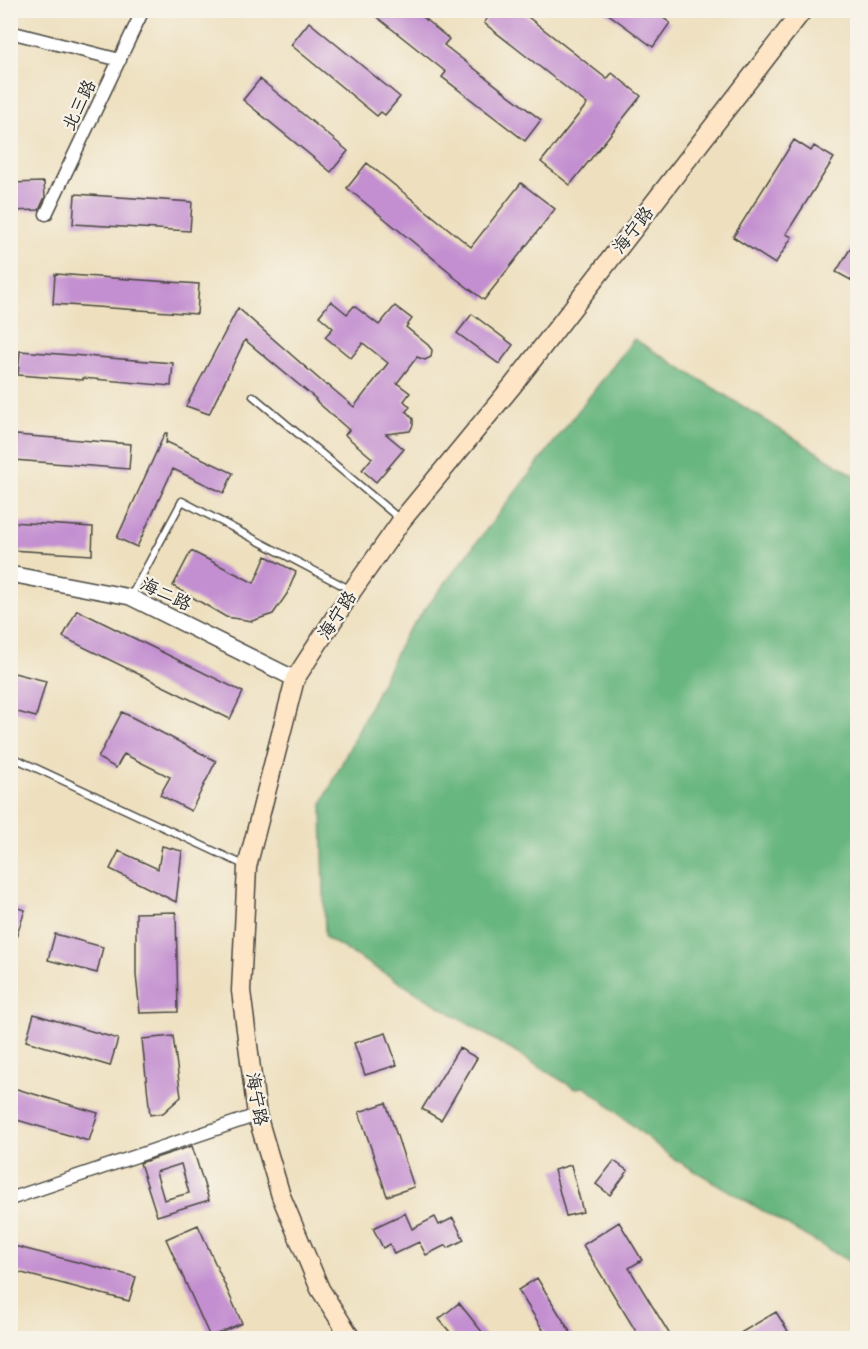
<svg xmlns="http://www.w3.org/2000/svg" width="868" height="1349" viewBox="0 0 868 1349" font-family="'Shantell Sans','LXGW WenKai TC',sans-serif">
  <rect width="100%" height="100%" fill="#f7f3e8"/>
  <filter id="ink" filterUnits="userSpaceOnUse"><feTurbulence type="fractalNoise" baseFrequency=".0167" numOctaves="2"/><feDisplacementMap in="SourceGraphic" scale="12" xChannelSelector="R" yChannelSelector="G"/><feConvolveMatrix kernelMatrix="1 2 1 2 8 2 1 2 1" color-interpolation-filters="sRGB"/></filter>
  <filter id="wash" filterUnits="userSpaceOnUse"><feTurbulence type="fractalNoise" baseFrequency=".008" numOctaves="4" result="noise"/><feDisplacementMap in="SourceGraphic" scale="24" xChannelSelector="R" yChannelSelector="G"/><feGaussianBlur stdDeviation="1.35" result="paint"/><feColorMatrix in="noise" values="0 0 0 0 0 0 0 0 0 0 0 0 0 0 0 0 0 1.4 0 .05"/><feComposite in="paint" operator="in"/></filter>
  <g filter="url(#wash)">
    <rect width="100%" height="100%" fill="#eee0bf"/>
    <path fill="#68b67f" stroke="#4a7055" stroke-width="1.5" d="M 634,339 L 857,477 L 857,1266 L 671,1157 L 586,1087 L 574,1088 L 325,937 L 322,804 L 405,635 Z"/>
    <g id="blocks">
      <path fill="#c38fd0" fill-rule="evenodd" d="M 368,10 L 414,10 L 449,39 L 444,45 L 541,120 L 525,141 L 442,77 L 446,72 Z
        M 493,10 L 519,10 L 607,79 L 612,73 L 641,96 L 570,185 L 541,162 L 587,104 L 484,23 Z
        M 603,10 L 653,10 L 670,23 L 653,47 Z
        M 309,22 L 400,97 L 385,115 L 381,112 L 377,116 L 291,45 Z
        M 260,79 L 348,151 L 331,172 L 243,100 Z
        M 794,140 L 811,151 L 814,146 L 834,158 L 786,234 L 792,237 L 775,264 L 733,237 Z
        M 367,163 L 471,247 L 521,183 L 555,209 L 484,300 L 450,274 L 451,273 L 347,188 Z
        M 44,182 L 45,197 L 39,210 L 10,211 L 10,183 Z
        M 75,194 L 192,202 L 190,231 L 73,224 Z
        M 858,236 L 858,284 L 836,272 Z
        M 55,274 L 199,284 L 197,314 L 53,304 Z
        M 331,301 L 347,314 L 354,306 L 379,325 L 395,306 L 412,319 L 406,327 L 428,345 L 432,350 L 431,357 L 425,360 L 417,357 L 397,383 L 410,393 L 404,401 L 410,407 L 406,411 L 413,419 L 413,425 L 410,431 L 386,434 L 404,449 L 376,482 L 362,470 L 372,458 L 345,435 L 349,430 L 315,400 L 316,399 L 245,340 L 209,414 L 186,406 L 238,308 L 327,386 L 328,385 L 354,407 L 388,363 L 363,343 L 351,358 L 325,337 L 333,328 L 319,316 Z
        M 472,314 L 513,345 L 499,364 L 457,333 Z
        M 20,351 L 173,363 L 171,386 L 83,378 L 83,380 L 18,375 Z
        M 165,433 L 167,433 L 166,444 L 167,442 L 233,473 L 224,493 L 173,469 L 137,547 L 117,538 Z
        M 16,435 L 131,444 L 129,469 L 14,460 Z
        M 10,522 L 93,527 L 92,555 L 10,550 Z
        M 191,551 L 254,583 L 266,556 L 296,572 L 287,594 L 273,614 L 252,621 L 226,617 L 173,586 Z
        M 77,610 L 243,692 L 230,719 L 63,637 Z
        M 10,672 L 46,681 L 36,717 L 10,710 Z
        M 122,712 L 216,761 L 191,811 L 160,795 L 170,777 L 124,754 L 116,768 L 98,758 Z
        M 162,846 L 182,851 L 176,902 L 110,869 L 119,851 L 158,869 Z
        M 10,906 L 25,910 L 13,947 L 10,947 Z
        M 176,912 L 178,1012 L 140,1013 L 136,975 L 136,913 Z
        M 55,934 L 103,947 L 97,973 L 48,960 Z
        M 34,1014 L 118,1039 L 110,1066 L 26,1041 Z
        M 386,1033 L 397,1065 L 365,1075 L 354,1043 Z
        M 173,1036 L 181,1097 L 163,1113 L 150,1115 L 142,1039 Z
        M 459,1048 L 477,1058 L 441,1120 L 422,1109 Z
        M 10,1087 L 98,1113 L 89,1141 L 10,1118 Z
        M 386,1103 L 414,1187 L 387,1196 L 359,1112 Z
        M 192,1146 L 209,1200 L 157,1216 L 140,1163 ZM 181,1164 L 189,1193 L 164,1200 L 156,1172 Z
        M 614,1161 L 628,1171 L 610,1195 L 596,1184 Z
        M 571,1165 L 583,1212 L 566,1216 L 554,1170 Z
        M 405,1213 L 412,1229 L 435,1217 L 439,1225 L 453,1218 L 464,1240 L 448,1248 L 446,1245 L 426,1255 L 419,1242 L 394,1254 L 390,1244 L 383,1248 L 373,1228 Z
        M 619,1222 L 642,1260 L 629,1268 L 672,1338 L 640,1338 L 583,1245 Z
        M 198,1225 L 242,1323 L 210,1337 L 166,1239 Z
        M 10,1245 L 136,1277 L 129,1301 L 10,1270 Z
        M 537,1278 L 574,1338 L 548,1338 L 518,1290 Z
        M 459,1303 L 487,1338 L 455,1338 L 439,1319 Z
        M 776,1312 L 788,1331 L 775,1338 L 732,1338 Z"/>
    </g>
  </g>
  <g filter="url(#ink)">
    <use href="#blocks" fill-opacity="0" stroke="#484641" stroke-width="1.5"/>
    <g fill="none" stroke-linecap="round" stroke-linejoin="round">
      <g stroke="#484641" stroke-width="9">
        <path id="service" d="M 253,396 L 401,520
          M 131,596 L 182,501 L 351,590
          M 10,756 L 244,865"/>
      </g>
      <g stroke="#484641" stroke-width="15">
        <path id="minor" d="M 10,32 L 120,60
          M 46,214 L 143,10
          M 10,1199 L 257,1115"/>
      </g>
      <g stroke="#484641" stroke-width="18">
        <path id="tertiary" d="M 10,574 L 130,597 L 295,679"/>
      </g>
      <g stroke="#484641" stroke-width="21">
        <path id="secondary" d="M 351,1338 L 320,1289 L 281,1196 L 257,1115 L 241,991 L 247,867 L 295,679 L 352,591 L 402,520 L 513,385 L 803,10"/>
      </g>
      <use href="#service" stroke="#fff" stroke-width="6"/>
      <use href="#minor" stroke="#fff" stroke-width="12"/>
      <use href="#tertiary" stroke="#fff" stroke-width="15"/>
      <use href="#secondary" stroke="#fde5c5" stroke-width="18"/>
    </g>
  </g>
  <g text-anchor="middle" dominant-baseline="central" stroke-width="4.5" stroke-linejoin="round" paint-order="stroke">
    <g font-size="18" fill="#2b2b2b" stroke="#f7f3e8">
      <text transform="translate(79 105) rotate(-64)">北三路</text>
      <text transform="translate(633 230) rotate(-52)">海宁路</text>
      <text transform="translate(166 594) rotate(25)">海二路</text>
      <text transform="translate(337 615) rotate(-57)">海宁路</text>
      <text transform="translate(257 1099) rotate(80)">海宁路</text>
    </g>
  </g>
  <rect width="868" height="1349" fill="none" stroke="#f7f3e8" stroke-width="36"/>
</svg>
